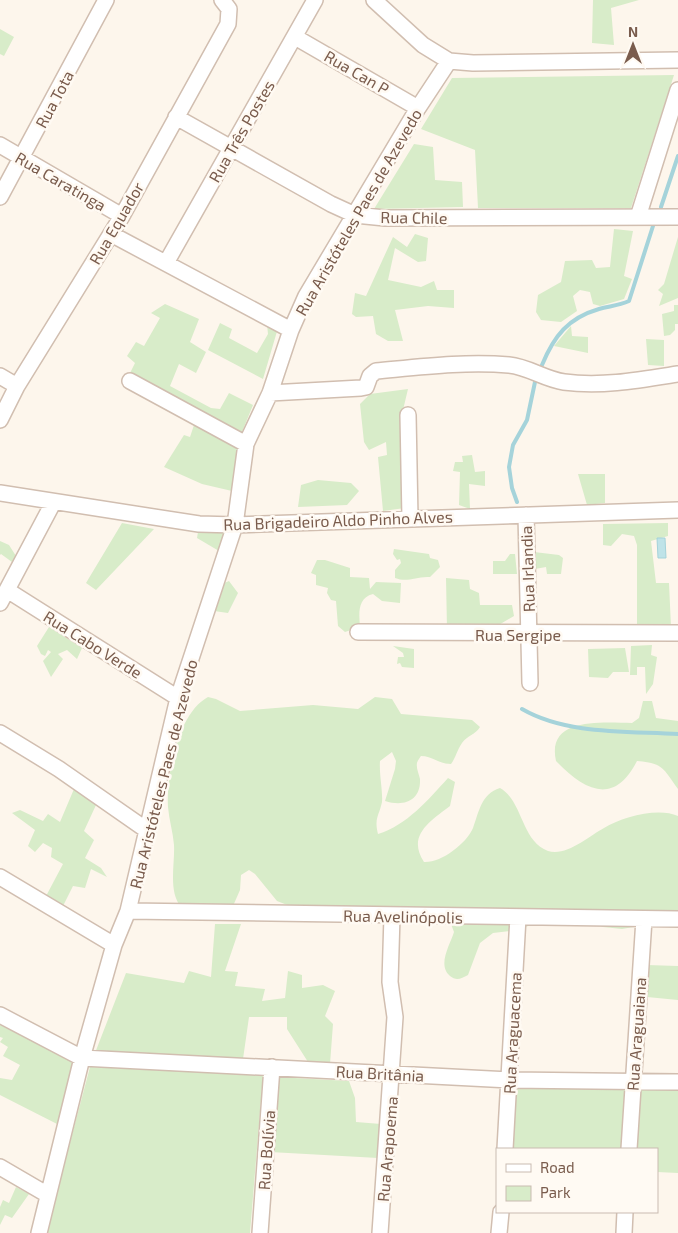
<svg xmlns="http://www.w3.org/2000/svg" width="678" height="1233" viewBox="0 0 678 1233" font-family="'Exo 2',sans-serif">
  <rect width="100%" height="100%" fill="#fdf6ec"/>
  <path fill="#d8ecc9" d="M 593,0 L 639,0 L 611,8 L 614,45 L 592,43 Z
    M 0,29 L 14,37 L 4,56 L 0,54 Z
    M 674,75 L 631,208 L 478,208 L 475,150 L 421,129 L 452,78 Z
    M 414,144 L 433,147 L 435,180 L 462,182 L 463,207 L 374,209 Z
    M 614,229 L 633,231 L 624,276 L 632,279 L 624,299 L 600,306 L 593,304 L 590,292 L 580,290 L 573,296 L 577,311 L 561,322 L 541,320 L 536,312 L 538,295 L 561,282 L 565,261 L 592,260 L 596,268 L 610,267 Z
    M 415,234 L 428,238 L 426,261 L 418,262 L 395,248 L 388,280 L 421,287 L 434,281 L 437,290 L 454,290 L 454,308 L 428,306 L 395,310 L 403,341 L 388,341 L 376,334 L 373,316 L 356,317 L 352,314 L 355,293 L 366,296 L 393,237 L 407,247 Z
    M 678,237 L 678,298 L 659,306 L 663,294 L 658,290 L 664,284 Z
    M 165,304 L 199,319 L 190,342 L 206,352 L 196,373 L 179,364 L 170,386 L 211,408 L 220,409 L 229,393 L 253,405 L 242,432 L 130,373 L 135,363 L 127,356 L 136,342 L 144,346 L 160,318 L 151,313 Z
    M 674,305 L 678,305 L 678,324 L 675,324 L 675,330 L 670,335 L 664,336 L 662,314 L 674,311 Z
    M 220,323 L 232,329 L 229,338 L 257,353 L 268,334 L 267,324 L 278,328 L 263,379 L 208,350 Z
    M 571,326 L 572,336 L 588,337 L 588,353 L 554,346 Z
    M 646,339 L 664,340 L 664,366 L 648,365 Z
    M 408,389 L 403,410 L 405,508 L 383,511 L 378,457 L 387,455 L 386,442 L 369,450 L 364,442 L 360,404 L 370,394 Z
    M 195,422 L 241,450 L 232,491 L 202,484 L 164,467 L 184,435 L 190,437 Z
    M 472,455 L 475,472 L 485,471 L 485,486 L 469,484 L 470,509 L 459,505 L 460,472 L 453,471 L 455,462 L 463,462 L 462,456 Z
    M 578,474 L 605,474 L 605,503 L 587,505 Z
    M 318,480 L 351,483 L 359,491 L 347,505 L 298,507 L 301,485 Z
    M 122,523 L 154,529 L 96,590 L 86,583 Z
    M 668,523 L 668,536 L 651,541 L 656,583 L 669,583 L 671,627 L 637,629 L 637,545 L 634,536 L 622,534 L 611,546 L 603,545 L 603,524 Z
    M 198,532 L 225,533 L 219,551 L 197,538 Z
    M 0,541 L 9,545 L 16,556 L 12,562 L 1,554 L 0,555 Z
    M 394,549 L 429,554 L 430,558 L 438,560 L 440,567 L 430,577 C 416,576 408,583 395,578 L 395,570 L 401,563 L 400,559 L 397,560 L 393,554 Z
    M 534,552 L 559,555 L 563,558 L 561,574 L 547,574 L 546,567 L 535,569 Z
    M 510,554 L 515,554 L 517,574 L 493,574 L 493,561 L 505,561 Z
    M 317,560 L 325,560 L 350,568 L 350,577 L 369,578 L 370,589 L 376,582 L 401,583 L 400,603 L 382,601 L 373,594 C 357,598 359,614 360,627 L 345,632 L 338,626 L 336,601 L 331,600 L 327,593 L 328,588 L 316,585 L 316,575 L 311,573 Z
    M 446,578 L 469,580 L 470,589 L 479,593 L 480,605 L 512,605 L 514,616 L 497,626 L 447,629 Z
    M 229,581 L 238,593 L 228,613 L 214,611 L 222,584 Z
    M 49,627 L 82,648 L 77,659 L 67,650 L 58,654 L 63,659 L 51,677 L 43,661 L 51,652 L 48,650 L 45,656 L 41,654 L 37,646 Z
    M 652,645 L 651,655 L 657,657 L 653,684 L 646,694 L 645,667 L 637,667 L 637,675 L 630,675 L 631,646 Z
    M 393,646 L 414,649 L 414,668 L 402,667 L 400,663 L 397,664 L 398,657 L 404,657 L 403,653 Z
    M 625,648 L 629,672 L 613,672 L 608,678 L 589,677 L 588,649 Z
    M 208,697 L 216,699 L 240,711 L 313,705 L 358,709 L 375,697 L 392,699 L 401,714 L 472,720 L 480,727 C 475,735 468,735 462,743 C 457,750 456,757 451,764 C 439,764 432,756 421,756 C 420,757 417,762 417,763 C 416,768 419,774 420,779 C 421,801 404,807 385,801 L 395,769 L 396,761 L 392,752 L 380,761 C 379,774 383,792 382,802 C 379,816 374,818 378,834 C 407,825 428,800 448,778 L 455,782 L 450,806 C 432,820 406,835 424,862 C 441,863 466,844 473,828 C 479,812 481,794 500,788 C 523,801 521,841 548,851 C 566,857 589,836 604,828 C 622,817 658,807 678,816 L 678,919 L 622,929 L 603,927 L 589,920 L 543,920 L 518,930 L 493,933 L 480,943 L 468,975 C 461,979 456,981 450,976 C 437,965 450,945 454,932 L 448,916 L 300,910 L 277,901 L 255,874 L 249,870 L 241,875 L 240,890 L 233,906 L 181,907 C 168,891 175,865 174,845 C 173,832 169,820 168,807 C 166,775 178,713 208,697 Z
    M 643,701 L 652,701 L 656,718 L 678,721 L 678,789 C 663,768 663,763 637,761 C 614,806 585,791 556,761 C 546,716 604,723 632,723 L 639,718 Z
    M 74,789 L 96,805 L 84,831 L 94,840 L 85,858 L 101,868 L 107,877 L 91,869 L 85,888 L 73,886 L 62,908 L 45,898 L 63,864 L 51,857 L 52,848 L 43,843 L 35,852 L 28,846 L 35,830 L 12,813 L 20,810 L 43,821 L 48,814 L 60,822 Z
    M 215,924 L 241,924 L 225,971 L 238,972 L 235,986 L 265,989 L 262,1001 L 285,998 L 288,971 L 302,975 L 302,988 L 323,985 L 335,991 L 325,1016 L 333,1024 L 330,1064 L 308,1062 L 287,1029 L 287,1017 L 249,1017 L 243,1059 L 95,1053 L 126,973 L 184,983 L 189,971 L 211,977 Z
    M 647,965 L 678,966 L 678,1000 L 647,997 Z
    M 0,1025 L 68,1058 L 75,1067 L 61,1126 L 0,1095 L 0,1078 L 12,1080 L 20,1065 L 3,1056 L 8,1047 L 0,1042 L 3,1038 L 0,1037 Z
    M 90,1067 L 263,1075 L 250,1233 L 46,1233 Z
    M 277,1077 L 349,1081 L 355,1098 L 356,1122 L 381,1124 L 378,1158 L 270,1152 Z
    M 515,1085 L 628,1086 L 625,1149 L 512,1149 Z
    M 637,1086 L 678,1088 L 678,1173 L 657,1172 L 657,1149 L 633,1149 Z
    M 16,1187 L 29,1194 L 12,1218 L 5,1215 L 0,1225 L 0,1207 L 3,1200 L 9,1203 Z"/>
  <path fill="#bfe3e8" stroke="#a5d3da" d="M 657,538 L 665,538 L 666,558 L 658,558 Z"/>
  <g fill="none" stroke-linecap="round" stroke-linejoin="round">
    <path stroke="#a5d3da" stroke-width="4" d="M 661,207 L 678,156
      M 542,365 C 554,336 568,318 599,309 C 609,306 618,306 629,301 L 653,226
      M 517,502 L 512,488 L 509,467 L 513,445 L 527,420 L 535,382
      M 522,709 C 567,735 627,731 678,734"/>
    <g stroke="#d1beb0" stroke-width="18">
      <path id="minor" d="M 374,0 L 423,45 L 449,61 L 473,63 L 678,60
        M 295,37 L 418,108
        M 176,117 L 331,204 L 355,215 L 385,218 L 678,217
        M 0,145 L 122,216
        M 0,197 L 106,0
        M 638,217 L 678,90
        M 111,234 L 291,330
        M 166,263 L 315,0
        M 0,376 L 17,386
        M 130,381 L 246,444
        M 270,393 L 361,388 L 366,387 L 370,376 L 376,371 C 419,367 466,361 509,365 C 529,367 544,379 564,382 C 602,387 640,380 678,374
        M 408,415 L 410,518
        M 0,420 L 17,386 L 122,216 L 228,24 L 229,9 L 222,0
        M 0,493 L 199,524 L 235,525 L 678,510
        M 526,515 L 530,683
        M 7,590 L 178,698
        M 0,603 L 53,503
        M 358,632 L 678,633
        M 0,733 L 59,769 L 148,831
        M 0,877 L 114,945
        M 128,911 L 678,919
        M 0,1015 L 82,1058 L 510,1080 L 678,1082
        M 505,1149 L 518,917
        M 629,1149 L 644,919
        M 0,1167 L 48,1195
        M 39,1233 L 82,1058 L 114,945 L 128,911 L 178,698 L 235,525 L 246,444 L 270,393 L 291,330 L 306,296 L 418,108 L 449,61
        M 260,1233 L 272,1067
        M 380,1233 L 395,1017 L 390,982 L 392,916
        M 499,1233 L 501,1212
        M 624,1233 L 625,1212"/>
    </g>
    <use href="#minor" stroke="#fff" stroke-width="15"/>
  </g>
  <g text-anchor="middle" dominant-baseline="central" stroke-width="5" stroke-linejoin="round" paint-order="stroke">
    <g font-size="16" fill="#7a5c4d" stroke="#fffaf3">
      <text transform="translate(357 72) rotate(30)">Rua Can P</text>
      <text transform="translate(54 99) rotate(-62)">Rua Tota</text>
      <text transform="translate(241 131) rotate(-60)">Rua Três Postes</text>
      <text transform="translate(61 181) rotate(30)">Rua Caratinga</text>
      <text transform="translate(358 212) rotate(-60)">Rua Aristóteles Paes de Azevedo</text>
      <text transform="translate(414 217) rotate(1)">Rua Chile</text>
      <text transform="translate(116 223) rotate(-60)">Rua Equador</text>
      <text transform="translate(338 520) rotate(-2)">Rua Brigadeiro Aldo Pinho Alves</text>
      <text transform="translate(527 569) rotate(-92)">Rua Irlandia</text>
      <text x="518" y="634">Rua Sergipe</text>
      <text transform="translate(93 644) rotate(32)">Rua Cabo Verde</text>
      <text transform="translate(163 774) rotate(-76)">Rua Aristóteles Paes de Azevedo</text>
      <text transform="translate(403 916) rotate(1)">Rua Avelinópolis</text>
      <text transform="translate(512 1033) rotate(-87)">Rua Araguacema</text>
      <text transform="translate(636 1034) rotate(-86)">Rua Araguaiana</text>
      <text transform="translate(380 1073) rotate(3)">Rua Britânia</text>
      <text transform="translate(387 1149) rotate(-85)">Rua Arapoema</text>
      <text transform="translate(266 1150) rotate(-86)">Rua Bolívia</text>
    </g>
  </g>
  <rect x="496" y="1148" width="162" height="65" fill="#fffaf3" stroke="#cabbb1"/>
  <rect x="506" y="1164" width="25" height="8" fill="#ffffff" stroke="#cabbb1"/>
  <text x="540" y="1173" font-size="15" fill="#7a5c4d">Road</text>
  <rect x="506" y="1186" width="25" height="15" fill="#d8ecc9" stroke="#cabbb1"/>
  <text x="540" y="1198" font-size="15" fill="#7a5c4d">Park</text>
  <g transform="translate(633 45)" stroke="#fffaf3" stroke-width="4" paint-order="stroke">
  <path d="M0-4L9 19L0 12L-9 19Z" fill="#7a5c4d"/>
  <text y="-8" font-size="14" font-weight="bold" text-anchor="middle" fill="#7a5c4d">N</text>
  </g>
</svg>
